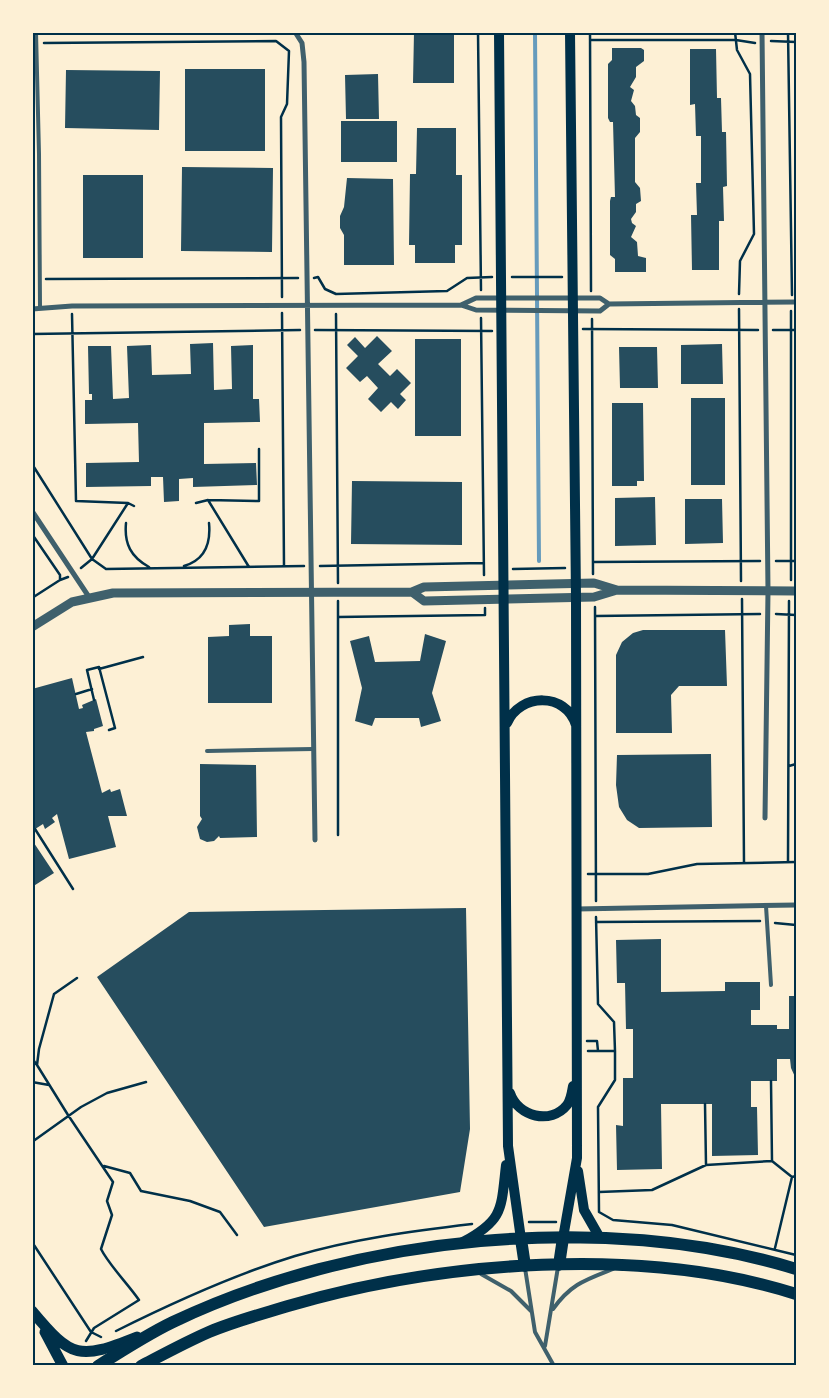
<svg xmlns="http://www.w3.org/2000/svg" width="829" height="1398" viewBox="0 0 829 1398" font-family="'Libre Baskerville',serif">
  <rect width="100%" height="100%" fill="#fdf0d5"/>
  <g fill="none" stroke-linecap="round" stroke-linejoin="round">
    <path stroke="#669bbc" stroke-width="4" d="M 535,32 L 539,561"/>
  </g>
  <path fill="#264d5e" d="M 414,32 L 454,32 L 454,83 L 413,83 Z
    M 612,48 L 641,48 L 644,50 L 644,61 L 636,67 L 636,77 L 630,87 L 634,90 L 631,101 L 635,106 L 636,115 L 640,118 L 640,132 L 635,138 L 635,182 L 640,188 L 641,201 L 636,204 L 636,212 L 631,219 L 632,223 L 636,226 L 631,237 L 637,242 L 638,256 L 646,258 L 646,272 L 615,272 L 615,259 L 610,255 L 610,201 L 611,197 L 615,197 L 613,122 L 610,122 L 608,118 L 608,64 L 612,60 Z
    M 690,49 L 716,49 L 717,98 L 721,98 L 722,132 L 726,132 L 727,186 L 723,187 L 724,221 L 719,221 L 719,270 L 692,270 L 691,215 L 697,215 L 696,183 L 701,183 L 701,136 L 696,136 L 695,104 L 690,105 Z
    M 185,69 L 265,69 L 265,151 L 185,151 Z
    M 66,70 L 160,71 L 159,130 L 65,128 Z
    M 378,74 L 379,119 L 346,119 L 345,75 Z
    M 794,90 L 796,90 L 796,102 L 794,102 Z
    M 341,121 L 397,121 L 397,162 L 341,162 Z
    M 417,128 L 456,128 L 456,175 L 462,175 L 462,245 L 455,245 L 455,263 L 415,263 L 415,245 L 409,245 L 410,174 L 416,174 Z
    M 182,167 L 273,168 L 272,252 L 181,251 Z
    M 83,175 L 143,175 L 143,258 L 83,258 Z
    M 347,178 L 393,179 L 394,265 L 344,265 L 344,235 L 340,228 L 340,216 L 344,207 Z
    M 377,336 L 392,351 L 378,364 L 390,376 L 397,369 L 411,383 L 400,394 L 406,400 L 398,409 L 391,402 L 381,412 L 368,399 L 378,388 L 367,376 L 360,382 L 346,368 L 358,356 L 347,345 L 355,337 L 365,348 Z
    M 415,339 L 461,339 L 461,436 L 415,436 Z
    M 213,343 L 214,390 L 232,389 L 231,346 L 253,345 L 253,399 L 259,399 L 260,422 L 204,423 L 204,464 L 256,463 L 257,485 L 193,487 L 193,478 L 179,479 L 179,501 L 164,502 L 163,477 L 151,477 L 151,486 L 86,487 L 86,463 L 139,462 L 138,423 L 85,424 L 85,400 L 92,400 L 92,394 L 89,394 L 88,346 L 111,346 L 113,399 L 129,398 L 127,346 L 151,345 L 152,375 L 191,374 L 190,344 Z
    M 722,344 L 723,384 L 681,384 L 681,345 Z
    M 619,347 L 657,347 L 658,388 L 620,388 Z
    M 691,398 L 725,398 L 725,485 L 691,485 Z
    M 612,403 L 643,403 L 644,481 L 637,481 L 637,486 L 612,486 Z
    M 352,481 L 462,482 L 462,545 L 351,544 Z
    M 655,497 L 656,545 L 615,546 L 615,498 Z
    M 685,499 L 722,499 L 723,543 L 685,544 Z
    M 250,624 L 250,636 L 272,636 L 272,703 L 208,703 L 208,637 L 229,636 L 229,625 Z
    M 643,630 L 725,630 L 727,686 L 679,686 L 671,695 L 672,733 L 616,733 L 616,655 L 622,642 L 633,633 Z
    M 425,634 L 446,641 L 432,693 L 441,721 L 421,727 L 419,718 L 375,718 L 372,726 L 355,721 L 362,688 L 350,641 L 369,636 L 375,662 L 420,661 Z
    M 72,678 L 79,709 L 83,708 L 82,705 L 96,699 L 103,726 L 94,729 L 94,731 L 86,732 L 102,793 L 110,789 L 111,792 L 120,789 L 127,816 L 108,816 L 116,847 L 69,859 L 57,814 L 52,818 L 55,822 L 45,829 L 43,824 L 32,831 L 32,689 Z
    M 711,754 L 712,827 L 639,828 L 627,820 L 619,807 L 616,785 L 617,755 Z
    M 200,764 L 256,765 L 257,837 L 220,838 L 219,836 L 214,841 L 207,842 L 200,839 L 197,827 L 202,819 L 200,816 Z
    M 32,840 L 54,873 L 32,887 Z
    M 466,908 L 470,1129 L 460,1192 L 264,1227 L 97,977 L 189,912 Z
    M 661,939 L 661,992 L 725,991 L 725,982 L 760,982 L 760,1010 L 751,1010 L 751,1025 L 777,1025 L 777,1029 L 789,1029 L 789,996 L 796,996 L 796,1079 L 791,1068 L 790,1059 L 777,1059 L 777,1081 L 751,1081 L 751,1107 L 757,1107 L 758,1155 L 712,1156 L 712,1104 L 661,1104 L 662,1169 L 617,1170 L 616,1125 L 623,1126 L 623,1078 L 633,1078 L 633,1029 L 626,1029 L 625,983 L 617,983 L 616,940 Z"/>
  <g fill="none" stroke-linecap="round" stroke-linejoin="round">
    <path stroke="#003049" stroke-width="2.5" d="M 478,32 L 481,290
      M 590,32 L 591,291
      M 735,32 L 737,50 L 750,74 L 754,234 L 740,261 L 739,294
      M 788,32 L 792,295
      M 590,40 L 736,40 L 755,43
      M 771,41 L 796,42
      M 44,43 L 276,41 L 289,51 L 287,104 L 281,117 L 282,297
      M 512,277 L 562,277
      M 314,278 L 318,277 L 325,289 L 336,294 L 447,291 L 467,278 L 492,277
      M 46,279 L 298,278
      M 739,309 L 741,581
      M 282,313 L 284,566
      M 72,314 L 76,501 L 128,503
      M 336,314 L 338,583
      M 481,318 L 484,575
      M 592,319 L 593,574
      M 583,329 L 758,330
      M 315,330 L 492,331
      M 773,330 L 796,330
      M 32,334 L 300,330
      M 32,464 L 92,559 L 106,569 L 304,566
      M 208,500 L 259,501 L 259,449
      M 196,503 L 208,500 L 249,567
      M 126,523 C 124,544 131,557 149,567
      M 32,534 L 60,575 L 60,580 L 32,598
      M 776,561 L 796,561
      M 593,562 L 760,561
      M 184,566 C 205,560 211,544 209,523
      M 320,566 L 483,563
      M 81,568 L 92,559 L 128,503 L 134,506
      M 513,569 L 565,568
      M 60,580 L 68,577
      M 791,580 L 791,311
      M 742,599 L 744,863
      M 338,601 L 338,835
      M 595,607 L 596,901
      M 776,614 L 796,615
      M 596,616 L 760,614
      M 338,617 L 485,615 L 485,608
      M 99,669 L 143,657
      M 76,694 L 92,689
      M 94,700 L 87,670 L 99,667 L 115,728 L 109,730
      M 789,766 L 796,764
      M 35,829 L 73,889
      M 788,862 L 789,601
      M 588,874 L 648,874 L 697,864 L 796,862
      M 596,917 L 598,1004 L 614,1022 L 615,1051 L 615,1080 L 598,1107 L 599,1212
      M 596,922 L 760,921
      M 775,923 L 796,925
      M 77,978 L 54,994 L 39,1049 L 37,1065 L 68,1115 L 113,1182 L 107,1201 L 112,1215 L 101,1249 C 109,1265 128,1284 139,1300 L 94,1328 L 86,1341
      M 587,1041 L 597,1041 L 598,1051
      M 588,1051 L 615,1051
      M 32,1058 L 36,1064
      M 771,1081 L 772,1161
      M 32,1082 L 49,1085
      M 705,1104 L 706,1165
      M 32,1142 L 81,1107 L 107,1093 L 146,1082
      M 104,1166 L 130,1173 L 141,1191 L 190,1201 L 220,1212 L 237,1235
      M 599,1192 L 652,1190 L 706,1165 L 772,1161 L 792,1177 L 796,1176
      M 599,1212 L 613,1220 L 672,1225 L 796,1255
      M 529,1222 L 556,1222
      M 32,1242 L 91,1332 L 101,1337
      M 775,1248 L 792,1177
      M 116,1331 C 174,1302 233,1275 295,1256 C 353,1239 412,1231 472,1224"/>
    <path stroke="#3f606c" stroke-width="4" d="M 36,32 L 39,154 L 40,307
      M 207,751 L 313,749
      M 766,906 L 771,985
      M 525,1268 L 535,1332 L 554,1366
      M 481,1274 L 511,1291 L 531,1311
      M 553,1309 C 571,1284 585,1280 613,1269
      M 545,1346 L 558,1267"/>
    <path stroke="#3f606c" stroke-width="5" d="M 295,32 L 302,43 L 304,62 L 315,840
      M 762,32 L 768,591 L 765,818
      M 461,305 L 476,298 L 600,298 L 609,304
      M 32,309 L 72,306 L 461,305 L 476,310 L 600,311 L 609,304 L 796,302
      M 32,511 L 89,597
      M 577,909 L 796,905"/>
    <path stroke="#3f606c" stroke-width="9" d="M 412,592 L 424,601 L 594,597 L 617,590
      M 32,627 L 72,602 L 113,593 L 412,592 L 424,587 L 594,583 L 617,590 L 796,591"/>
    <path stroke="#003049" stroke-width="10" d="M 499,32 L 508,1146 L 521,1239
      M 507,723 C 520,693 566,692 576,725
      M 510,1093 C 518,1117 551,1125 567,1105 C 571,1100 572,1092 573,1086
      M 578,1171 L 584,1210 L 600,1238
      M 563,1238 L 577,1158 L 576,598 L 570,32
      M 463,1242 C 504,1220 501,1209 506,1165"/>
    <path stroke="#003049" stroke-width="11" d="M 32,1311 C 72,1359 79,1360 137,1337
      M 45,1332 L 63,1366"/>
    <path stroke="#003049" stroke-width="12" d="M 521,1239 L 525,1266
      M 559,1265 L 563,1238
      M 98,1366 C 123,1350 148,1334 173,1322 C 353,1236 605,1210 796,1269
      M 141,1366 C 164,1354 186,1342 209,1332 C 235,1321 262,1314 288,1306 C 442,1261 642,1245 796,1294"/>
  </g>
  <rect width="829" height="1398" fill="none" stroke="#fdf0d5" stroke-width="68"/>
  <rect x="34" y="34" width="761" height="1330" fill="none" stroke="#003049" stroke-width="2"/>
</svg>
